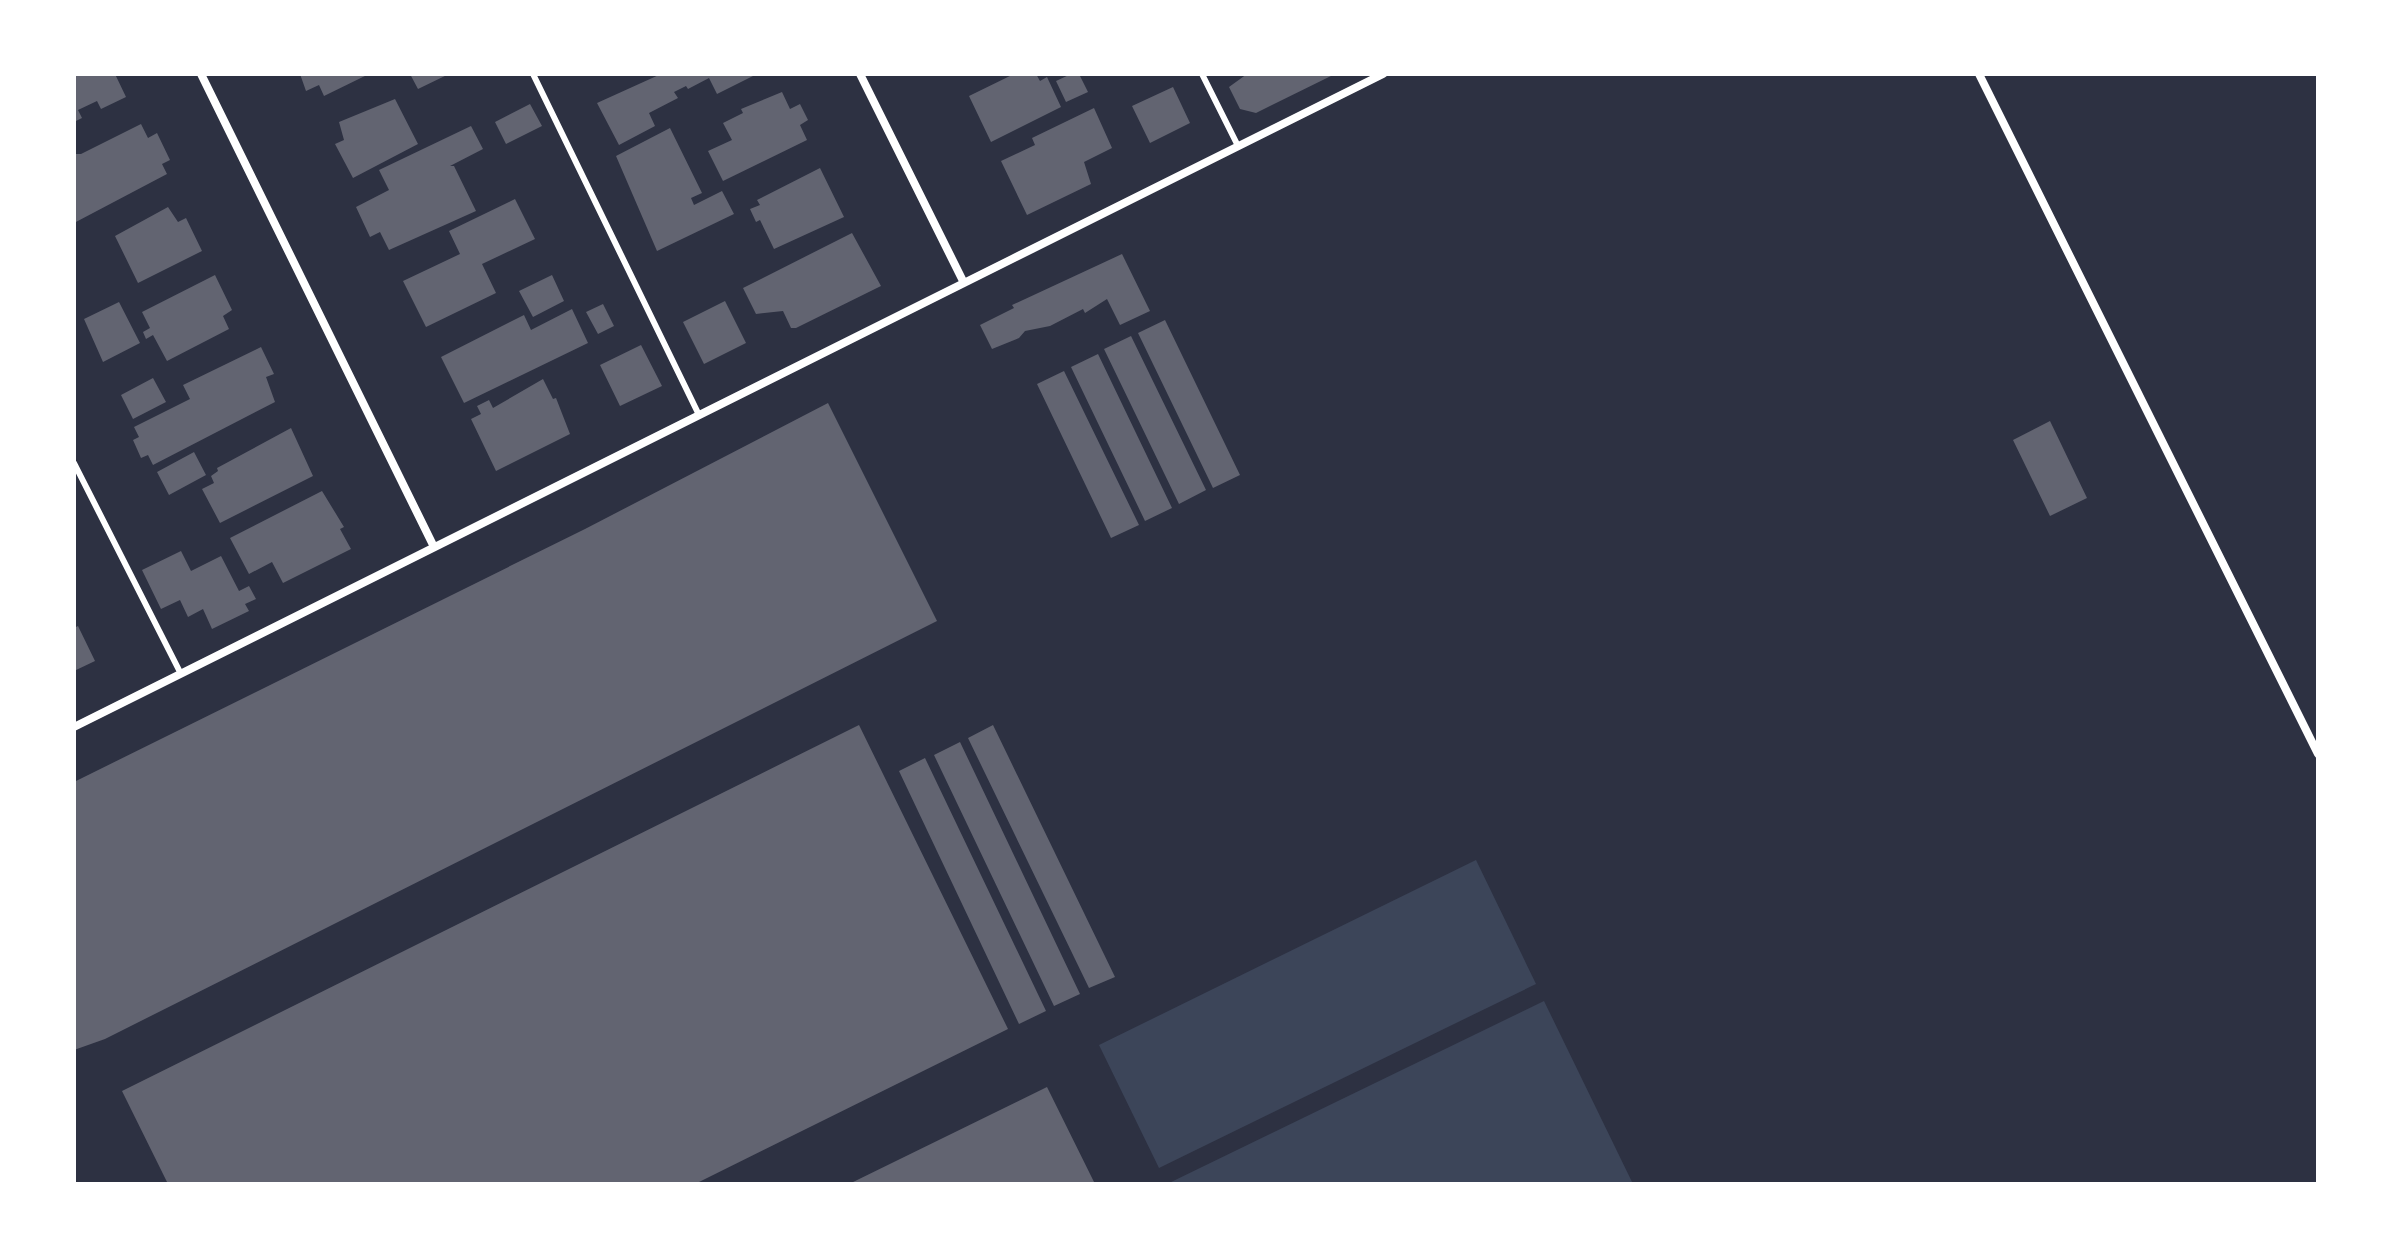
<svg xmlns="http://www.w3.org/2000/svg" width="2392" height="1258" viewBox="0 0 2392 1258" font-family="Manrope,sans-serif">
  <rect width="100%" height="100%" fill="#2d3142"/>
  <path fill="#3c4559" d="M 1476,860 L 1536,984 L 1159,1168 L 1099,1045 Z
    M 1544,1001 L 1633,1184 L 1167,1184 Z"/>
  <path fill="#626471" d="M 74,74 L 115,74 L 126,97 L 101,109 L 97,101 L 78,110 L 82,118 L 74,122 Z
    M 300,74 L 369,74 L 324,96 L 319,85 L 306,91 Z
    M 410,74 L 449,74 L 418,89 Z
    M 661,74 L 757,74 L 717,94 L 709,78 L 688,89 L 686,86 L 674,92 L 678,98 L 649,113 L 655,126 L 619,145 L 597,103 Z
    M 1014,74 L 1036,74 L 1040,81 L 1047,77 L 1061,107 L 991,142 L 969,96 Z
    M 1071,74 L 1079,74 L 1088,92 L 1066,102 L 1056,81 Z
    M 1247,74 L 1335,74 L 1256,113 L 1240,109 L 1229,87 Z
    M 1173,87 L 1190,123 L 1150,143 L 1132,106 Z
    M 782,92 L 790,109 L 800,104 L 808,120 L 800,125 L 807,140 L 723,181 L 708,151 L 732,140 L 723,123 L 743,113 L 741,109 Z
    M 395,99 L 418,144 L 353,178 L 335,144 L 344,140 L 339,122 Z
    M 530,104 L 542,126 L 506,144 L 495,122 Z
    M 1094,108 L 1112,148 L 1084,162 L 1091,184 L 1027,215 L 1001,161 L 1035,145 L 1032,138 Z
    M 141,124 L 148,138 L 157,133 L 170,160 L 162,164 L 167,174 L 74,223 L 74,154 L 81,154 Z
    M 471,126 L 483,149 L 450,166 L 454,166 L 476,211 L 389,250 L 380,232 L 370,237 L 356,207 L 389,190 L 379,170 Z
    M 670,128 L 702,193 L 691,198 L 694,205 L 722,191 L 734,214 L 657,251 L 616,156 Z
    M 820,168 L 844,217 L 774,249 L 760,220 L 756,222 L 750,209 L 760,205 L 757,200 Z
    M 515,199 L 535,239 L 482,264 L 496,293 L 426,327 L 403,281 L 460,254 L 449,231 Z
    M 168,207 L 178,222 L 186,218 L 202,251 L 138,283 L 115,236 Z
    M 852,233 L 881,286 L 796,328 L 791,328 L 783,311 L 756,314 L 743,288 Z
    M 1122,254 L 1150,311 L 1120,325 L 1107,299 L 1085,313 L 1083,309 L 1050,326 L 1025,331 L 1019,338 L 992,349 L 980,325 L 1014,308 L 1012,305 Z
    M 215,275 L 232,310 L 223,316 L 229,329 L 167,361 L 153,335 L 146,339 L 143,332 L 150,328 L 142,312 Z
    M 552,275 L 564,301 L 533,317 L 519,291 Z
    M 725,301 L 746,343 L 704,364 L 683,322 Z
    M 119,302 L 140,343 L 103,362 L 84,319 Z
    M 603,304 L 614,326 L 598,334 L 586,312 Z
    M 572,309 L 588,343 L 464,403 L 441,357 L 524,315 L 531,330 Z
    M 1165,320 L 1240,475 L 1213,488 L 1138,333 Z
    M 1131,336 L 1206,490 L 1179,504 L 1104,349 Z
    M 641,345 L 662,386 L 620,406 L 600,365 Z
    M 261,347 L 274,374 L 266,377 L 275,402 L 153,465 L 148,455 L 141,458 L 133,440 L 139,437 L 134,427 L 190,399 L 183,385 Z
    M 1098,354 L 1172,508 L 1145,521 L 1071,367 Z
    M 1064,371 L 1139,525 L 1111,538 L 1037,384 Z
    M 153,378 L 166,402 L 133,419 L 121,395 Z
    M 543,379 L 553,399 L 556,398 L 570,434 L 496,471 L 471,419 L 481,414 L 477,406 L 489,400 L 493,408 Z
    M 828,403 L 937,621 L 105,1039 L 74,1050 L 74,782 L 585,529 Z
    M 2050,421 L 2087,498 L 2050,516 L 2013,440 Z
    M 291,428 L 313,476 L 220,523 L 202,489 L 214,483 L 211,476 L 218,471 L 217,468 Z
    M 194,452 L 206,475 L 169,495 L 157,472 Z
    M 322,491 L 344,527 L 340,529 L 351,549 L 283,583 L 272,562 L 249,574 L 230,538 Z
    M 181,551 L 191,571 L 221,556 L 239,591 L 249,586 L 256,599 L 245,604 L 249,611 L 212,629 L 203,609 L 188,617 L 180,600 L 161,609 L 142,570 Z
    M 78,626 L 95,661 L 74,671 L 74,628 Z
    M 859,725 L 1008,1029 L 695,1184 L 168,1184 L 122,1091 Z
    M 993,725 L 1115,977 L 1089,988 L 968,738 Z
    M 960,742 L 1080,994 L 1054,1006 L 934,755 Z
    M 925,758 L 1046,1011 L 1019,1024 L 899,771 Z
    M 1047,1087 L 1095,1184 L 849,1184 Z"/>
  <g fill="none" stroke-linecap="round" stroke-linejoin="round">
    <path stroke="#fff" stroke-width="6" d="M 533,74 L 699,415
      M 1202,74 L 1238,146
      M 74,463 L 181,674"/>
    <path stroke="#fff" stroke-width="8" d="M 201,74 L 434,547
      M 860,74 L 964,283
      M 1979,74 L 2318,754
      M 74,727 L 1383,74"/>
  </g>
  <rect width="2392" height="1258" fill="none" stroke="#ffffff" stroke-width="152"/>
</svg>
